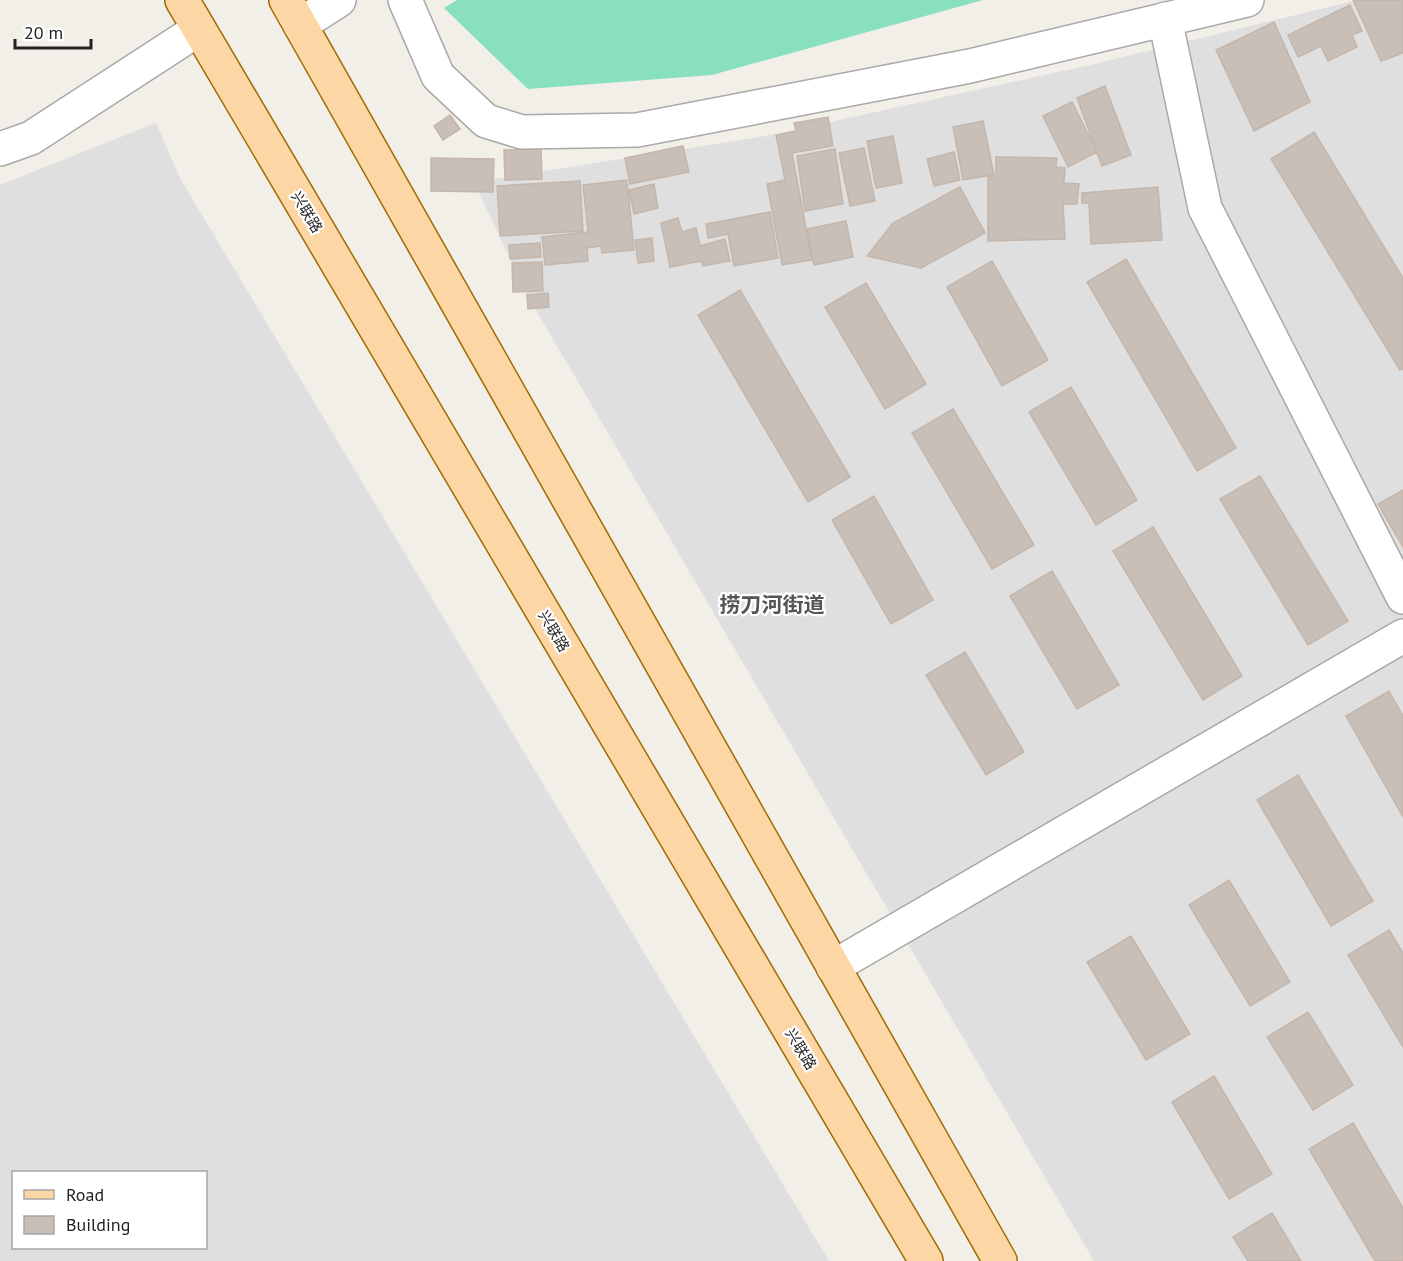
<svg xmlns="http://www.w3.org/2000/svg" width="1403" height="1261" viewBox="0 0 1403 1261" font-family="'PT Sans','Noto Sans SC',sans-serif">
  <rect width="100%" height="100%" fill="#f2efe9"/>
  <path fill="#e0dfdf" fill-rule="evenodd" d="M 1357,0 L 1403,0 L 1403,1261 L 1094,1261 L 527,295 L 474,182 L 766,136 L 1090,65 Z
    M 156,123 L 181,180 L 829,1261 L 0,1261 L 0,185 ZM 14,1172 L 206,1172 L 206,1248 L 14,1248 Z"/>
  <path fill="#88e0be" d="M 457,0 L 983,0 L 712,75 L 528,89 L 444,8 Z"/>
  <path fill="#c7bfb8" stroke="#c4b6ab" stroke-width="1.5" d="M 1353,0 L 1403,0 L 1403,53 L 1381,61 Z
    M 1350,5 L 1362,31 L 1352,35 L 1357,47 L 1328,61 L 1321,46 L 1298,57 L 1288,35 Z
    M 1274,22 L 1310,102 L 1254,131 L 1216,50 Z
    M 1105,86 L 1131,155 L 1102,166 L 1077,98 Z
    M 1072,102 L 1097,152 L 1068,167 L 1043,116 Z
    M 450,115 L 460,129 L 443,140 L 434,126 Z
    M 828,117 L 833,146 L 792,153 L 812,260 L 782,265 L 767,184 L 785,180 L 776,135 L 796,131 L 794,123 Z
    M 983,121 L 994,175 L 963,180 L 953,127 Z
    M 1314,132 L 1403,278 L 1403,369 L 1400,370 L 1271,159 Z
    M 893,136 L 902,183 L 876,188 L 867,141 Z
    M 683,146 L 689,172 L 630,184 L 625,158 Z
    M 864,148 L 875,201 L 850,206 L 839,153 Z
    M 541,149 L 542,179 L 505,180 L 504,150 Z
    M 835,149 L 843,204 L 805,211 L 797,156 Z
    M 954,152 L 960,180 L 934,186 L 927,159 Z
    M 996,157 L 1057,158 L 1056,167 L 1065,168 L 1064,183 L 1079,184 L 1077,204 L 1063,204 L 1065,239 L 988,241 L 988,176 L 996,176 Z
    M 431,158 L 494,159 L 493,192 L 431,191 Z
    M 627,180 L 634,250 L 602,253 L 601,246 L 587,248 L 588,261 L 545,265 L 542,237 L 588,232 L 583,185 Z
    M 580,181 L 583,231 L 500,236 L 497,186 Z
    M 654,184 L 658,208 L 634,214 L 629,190 Z
    M 960,187 L 985,233 L 921,268 L 867,256 L 893,223 Z
    M 1158,187 L 1162,240 L 1091,244 L 1089,203 L 1082,203 L 1082,193 Z
    M 770,212 L 778,258 L 734,266 L 728,234 L 708,238 L 706,224 Z
    M 678,218 L 682,232 L 696,228 L 700,246 L 725,239 L 730,261 L 703,266 L 701,261 L 670,267 L 661,223 Z
    M 846,221 L 853,257 L 814,265 L 807,229 Z
    M 652,238 L 654,261 L 638,263 L 635,240 Z
    M 540,243 L 541,257 L 510,259 L 509,245 Z
    M 1126,259 L 1236,448 L 1197,471 L 1087,282 Z
    M 992,261 L 1048,360 L 1002,386 L 947,287 Z
    M 542,262 L 543,291 L 513,292 L 512,263 Z
    M 866,283 L 926,384 L 885,409 L 825,307 Z
    M 740,290 L 850,477 L 808,502 L 698,315 Z
    M 548,293 L 549,307 L 528,309 L 527,295 Z
    M 1071,387 L 1137,500 L 1096,525 L 1029,412 Z
    M 953,409 L 1034,545 L 992,569 L 912,433 Z
    M 1260,476 L 1348,621 L 1308,645 L 1220,499 Z
    M 1403,490 L 1403,547 L 1378,504 Z
    M 874,496 L 933,600 L 891,624 L 832,520 Z
    M 1153,527 L 1242,676 L 1203,700 L 1113,551 Z
    M 1052,571 L 1119,685 L 1077,709 L 1010,596 Z
    M 965,652 L 1024,752 L 986,775 L 926,675 Z
    M 1389,691 L 1403,716 L 1403,817 L 1346,716 Z
    M 1298,775 L 1373,901 L 1331,926 L 1257,800 Z
    M 1229,880 L 1290,982 L 1250,1006 L 1189,905 Z
    M 1389,930 L 1403,953 L 1403,1047 L 1348,955 Z
    M 1131,936 L 1190,1034 L 1146,1060 L 1087,962 Z
    M 1308,1012 L 1353,1085 L 1313,1110 L 1267,1037 Z
    M 1214,1076 L 1272,1174 L 1229,1199 L 1172,1102 Z
    M 1353,1123 L 1403,1208 L 1403,1261 L 1375,1261 L 1309,1149 Z
    M 1272,1213 L 1301,1261 L 1248,1261 L 1233,1237 Z"/>
  <g fill="none" stroke-linecap="round" stroke-linejoin="round">
    <g stroke="#a9a9a9" stroke-width="36">
      <path id="minor" d="M 405,0 L 438,76 L 486,121 L 522,132 L 637,130 L 970,66 L 1247,0
        M 1165,19 L 1205,208 L 1403,597
        M 300,25 L 339,0
        M 0,149 L 31,138 L 199,29
        M 833,967 L 1403,636"/>
    </g>
    <g stroke="#a06b00" stroke-width="36">
      <path id="major" d="M 182,0 L 926,1261
        M 286,0 L 1000,1261"/>
    </g>
    <use href="#minor" stroke="#fff" stroke-width="33"/>
    <use href="#major" stroke="#fcd6a4" stroke-width="33"/>
  </g>
  <g text-anchor="middle" dominant-baseline="central" stroke-width="4.5" stroke-linejoin="round" paint-order="stroke">
    <g font-size="15" fill="#222" stroke="#fff">
      <text transform="translate(307 212) rotate(59)">兴联路</text>
      <text transform="translate(554 631) rotate(59)">兴联路</text>
      <text transform="translate(801 1049) rotate(59)">兴联路</text>
    </g>
    <g font-size="21" font-weight="bold" fill="#555" stroke="#fff">
      <text x="772" y="604">捞刀河街道</text>
    </g>
  </g>
  <rect x="12" y="1171" width="195" height="78" fill="#ffffff" stroke="#a7a7a7" stroke-width="1.5"/>
  <rect x="24" y="1190" width="30" height="9" fill="#fcd6a4" stroke="#a7a7a7" stroke-width="1.5"/>
  <text x="66" y="1201" font-size="18" fill="#222222">Road</text>
  <rect x="24" y="1216" width="30" height="18" fill="#c7bfb8" stroke="#a7a7a7" stroke-width="1.5"/>
  <text x="66" y="1231" font-size="18" fill="#222222">Building</text>
  <path d="M15 39v9h76v-9" fill="none" stroke="#222222" stroke-width="3"/>
  <text x="24" y="39" font-size="18" fill="#222222" stroke="#ffffff" stroke-width="4.5" paint-order="stroke">20 m</text>
</svg>
